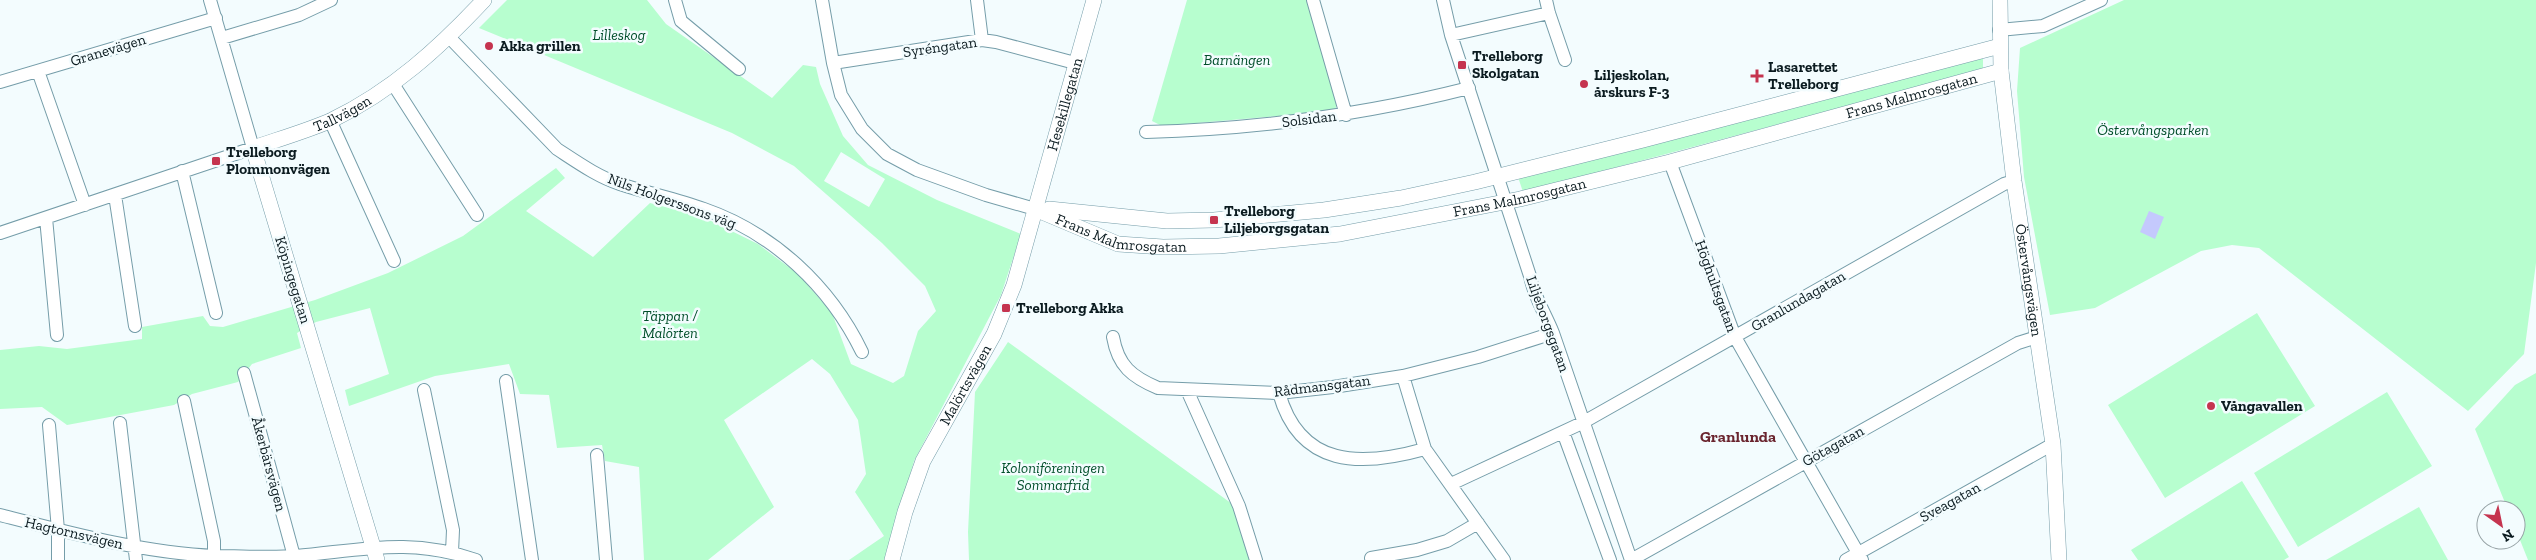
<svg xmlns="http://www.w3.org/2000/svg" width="2536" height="560" viewBox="0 0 2536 560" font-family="'Zilla Slab',serif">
  <rect width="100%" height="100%" fill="#f3fcfe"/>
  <path fill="#b7fecf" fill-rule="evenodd" d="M 507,0 L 647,0 L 666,24 L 772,98 L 803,65 L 816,67 L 820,84 L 843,136 L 868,165 L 937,200 L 1021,234 L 1001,295 L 914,461 L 885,560 L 849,560 L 884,536 L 855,492 L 866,474 L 858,420 L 830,374 L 812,359 L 724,420 L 774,507 L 708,560 L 644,560 L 639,467 L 605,461 L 602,445 L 557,448 L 549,395 L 520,394 L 509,364 L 435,376 L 349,406 L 345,390 L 389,374 L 370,308 L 316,322 L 297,333 L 301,348 L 252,364 L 238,382 L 192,394 L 174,405 L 67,425 L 42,407 L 0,409 L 0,350 L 39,346 L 67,349 L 142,339 L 142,327 L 203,316 L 210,326 L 223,327 L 315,300 L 388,273 L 463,236 L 556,168 L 565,178 L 526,211 L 593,257 L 650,203 L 703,217 L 758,244 L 798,274 L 832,313 L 851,364 L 893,383 L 904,376 L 918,331 L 936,311 L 925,286 L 882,243 L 794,166 L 732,133 L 479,28 ZM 841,152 L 885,179 L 869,207 L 824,181 Z
    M 1187,0 L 1307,0 L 1337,103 L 1335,111 L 1162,126 L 1152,121 Z
    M 2124,0 L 2536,0 L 2536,263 L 2524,354 L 2468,411 L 2259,248 L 2232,245 L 2201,251 L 2095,308 L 2050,315 L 2024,177 L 2017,91 L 2020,48 Z
    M 1983,57 L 1983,70 L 1523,192 L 1518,177 Z
    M 2257,313 L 2315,406 L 2165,498 L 2108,405 Z
    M 1008,342 L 1235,506 L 1251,560 L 969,560 L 968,532 L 975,392 Z
    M 2536,373 L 2536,560 L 2528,560 L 2516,530 L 2516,510 L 2508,510 L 2475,429 L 2515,385 Z
    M 2387,392 L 2432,466 L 2298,547 L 2254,473 Z
    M 2242,481 L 2289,557 L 2284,560 L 2138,560 L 2131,550 Z
    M 2419,507 L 2448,560 L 2326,560 Z"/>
  <path fill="#c4c9fd" d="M 2149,211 L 2164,217 L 2155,239 L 2140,232 Z"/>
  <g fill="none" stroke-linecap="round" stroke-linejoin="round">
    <g stroke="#759da9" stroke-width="14">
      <path id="minor" d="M 675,0 L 681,21 L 739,69
        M 822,0 L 833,63 L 841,95 L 862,129 L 887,154 L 917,170 L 986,195 L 1035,209
        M 977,0 L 982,40
        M 1313,0 L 1346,115
        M 1443,0 L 1451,35 L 1530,276 C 1534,297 1545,313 1553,333 L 1631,560
        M 1546,0 L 1549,13 L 1565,60
        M 1999,30 L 2043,26 L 2101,0
        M 1451,35 L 1549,13
        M 449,37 L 557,149 C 577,162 598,177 620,184 C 647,193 676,199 704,209 C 773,233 830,286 862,352
        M 222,38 L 299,15 L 331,0
        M 833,63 L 982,40 L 996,42 L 1075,63
        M 38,71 L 85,205
        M 0,82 L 216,18
        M 393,84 L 477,215
        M 330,120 L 394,261
        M 1146,132 C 1255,129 1363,115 1469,88
        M 1670,162 L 1735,337 L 1862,560
        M 182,171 L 216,313
        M 115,195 L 135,326
        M 46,218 L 57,335
        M 0,233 L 253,148 L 210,0
        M 1113,337 C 1118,366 1132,377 1158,388 L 1279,393 L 1333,387 L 1403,376 L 1478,357 L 1553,333
        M 244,373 L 295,560
        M 1403,376 L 1425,449 L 1504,560
        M 506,381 L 532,560
        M 424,390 L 453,530 L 452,552
        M 1187,390 L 1239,506 L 1256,560
        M 1279,393 C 1300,468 1361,467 1425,449
        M 184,401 L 214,541 L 214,560
        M 120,423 L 136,560
        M 49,425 L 58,530 L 58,560
        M 1563,432 L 1610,560
        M 597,455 L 606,560
        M 1451,484 L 1582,423 L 2004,184 L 2014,181
        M 0,515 C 70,533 144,553 216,556 C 242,556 270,558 296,556 C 363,550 410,537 476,560
        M 1371,558 L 1417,550 L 1447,541 L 1478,523
        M 1631,560 L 2018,343 L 2037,337
        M 1846,560 L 2053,444"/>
    </g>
    <g stroke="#759da9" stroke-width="16">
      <g id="tertiary">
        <path id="s1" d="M 2000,0 L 2001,71 L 2014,181 L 2053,444 L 2059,560"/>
        <path id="s2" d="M 1035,209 L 1118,244 L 1163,247 L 1219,246 L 1340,234 L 1520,199 L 1670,162 L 2001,71"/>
        <path d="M 1049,209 L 1167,221 L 1214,220 L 1324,210 L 1401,198 L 1475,182 L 1643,140 L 2000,46"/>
        <path id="s3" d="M 377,560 L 253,148 C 279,139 307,131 332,120 C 392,91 439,48 484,0"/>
        <path id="s4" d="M 892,560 L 905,512 L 923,461 L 994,334 L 1014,285 L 1094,0"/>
      </g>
    </g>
    <use href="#minor" stroke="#fff" stroke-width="12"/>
    <use href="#tertiary" stroke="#fff" stroke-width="15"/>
  </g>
  <g fill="#c5344f" stroke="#f3fcfe" stroke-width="2">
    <circle cx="489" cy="46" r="5"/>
    <rect x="1457" y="60" width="10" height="10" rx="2.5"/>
    <path d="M1754.5 68.5h5v5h5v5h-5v5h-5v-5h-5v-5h5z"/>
    <circle cx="1584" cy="84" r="5"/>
    <rect x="211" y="156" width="10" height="10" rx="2.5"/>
    <rect x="1209" y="215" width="10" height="10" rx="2.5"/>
    <rect x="1001" y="303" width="10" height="10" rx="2.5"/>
    <circle cx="2211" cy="406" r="5"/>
  </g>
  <g text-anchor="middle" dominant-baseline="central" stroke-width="5" stroke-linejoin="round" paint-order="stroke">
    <g font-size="15" font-style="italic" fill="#014e2a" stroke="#f3fcfe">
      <text x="619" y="35">Lilleskog</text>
      <text x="1237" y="60">Barnängen</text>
      <text x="2153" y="130">Östervångsparken</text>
      <text x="670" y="316">Täppan /<tspan x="670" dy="17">Malörten</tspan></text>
      <text x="1053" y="468">Koloniföreningen<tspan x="1053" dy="17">Sommarfrid</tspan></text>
    </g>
    <g font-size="15" font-weight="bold" fill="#0b1b20" stroke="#f3fcfe" text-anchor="start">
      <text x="499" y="46">Akka grillen</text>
      <text x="1472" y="56">Trelleborg<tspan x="1472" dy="17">Skolgatan</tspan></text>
      <text x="1768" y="67">Lasarettet<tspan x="1768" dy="17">Trelleborg</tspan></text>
      <text x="1594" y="75">Liljeskolan,<tspan x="1594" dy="17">årskurs F-3</tspan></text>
      <text x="226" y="152">Trelleborg<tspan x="226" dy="17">Plommonvägen</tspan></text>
      <text x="1224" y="211">Trelleborg<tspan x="1224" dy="17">Liljeborgsgatan</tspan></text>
      <text x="1016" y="308">Trelleborg Akka</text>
      <text x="2221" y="406">Vångavallen</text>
    </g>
    <g font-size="15" fill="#0b1b20" stroke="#f3fcfe">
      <text transform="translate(940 47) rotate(-8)">Syréngatan</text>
      <text transform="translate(108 50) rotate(-17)">Granevägen</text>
      <text stroke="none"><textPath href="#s2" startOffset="901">Frans Malmrosgatan</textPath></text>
      <text stroke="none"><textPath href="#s4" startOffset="490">Hesekillegatan</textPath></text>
      <text stroke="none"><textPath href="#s3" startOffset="526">Tallvägen</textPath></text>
      <text transform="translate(1309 119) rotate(-7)">Solsidan</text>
      <text stroke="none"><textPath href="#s2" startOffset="496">Frans Malmrosgatan</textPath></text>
      <text transform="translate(672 201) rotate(20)">Nils Holgerssons väg</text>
      <text stroke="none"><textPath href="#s2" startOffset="91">Frans Malmrosgatan</textPath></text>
      <text transform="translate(293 280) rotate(73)">Köpingegatan</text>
      <text stroke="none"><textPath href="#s1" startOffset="282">Östervångsvägen</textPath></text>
      <text transform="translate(1716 286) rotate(70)">Höghultsgatan</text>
      <text transform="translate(1798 301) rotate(-30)">Granlundagatan</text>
      <text transform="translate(1548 324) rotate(70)">Liljeborgsgatan</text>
      <text stroke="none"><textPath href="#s4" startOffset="191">Malörtsvägen</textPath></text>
      <text transform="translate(1322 386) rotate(-7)">Rådmansgatan</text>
      <text transform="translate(1833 446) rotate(-29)">Götagatan</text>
      <text transform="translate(269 464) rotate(75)">Åkerbärsvägen</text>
      <text transform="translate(1950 502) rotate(-29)">Sveagatan</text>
      <text transform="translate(74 533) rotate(13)">Hagtornsvägen</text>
    </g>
    <g font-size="16" font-weight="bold" fill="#6a242e" stroke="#f3fcfe">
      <text x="1738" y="436">Granlunda</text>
    </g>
  </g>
  <g transform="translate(2501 525) rotate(147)"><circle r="24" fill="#f3fcfe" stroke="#96a2a5"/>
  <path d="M0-4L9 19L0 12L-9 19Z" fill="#c5344f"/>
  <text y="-8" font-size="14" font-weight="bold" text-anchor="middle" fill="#0b1b20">N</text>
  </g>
</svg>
